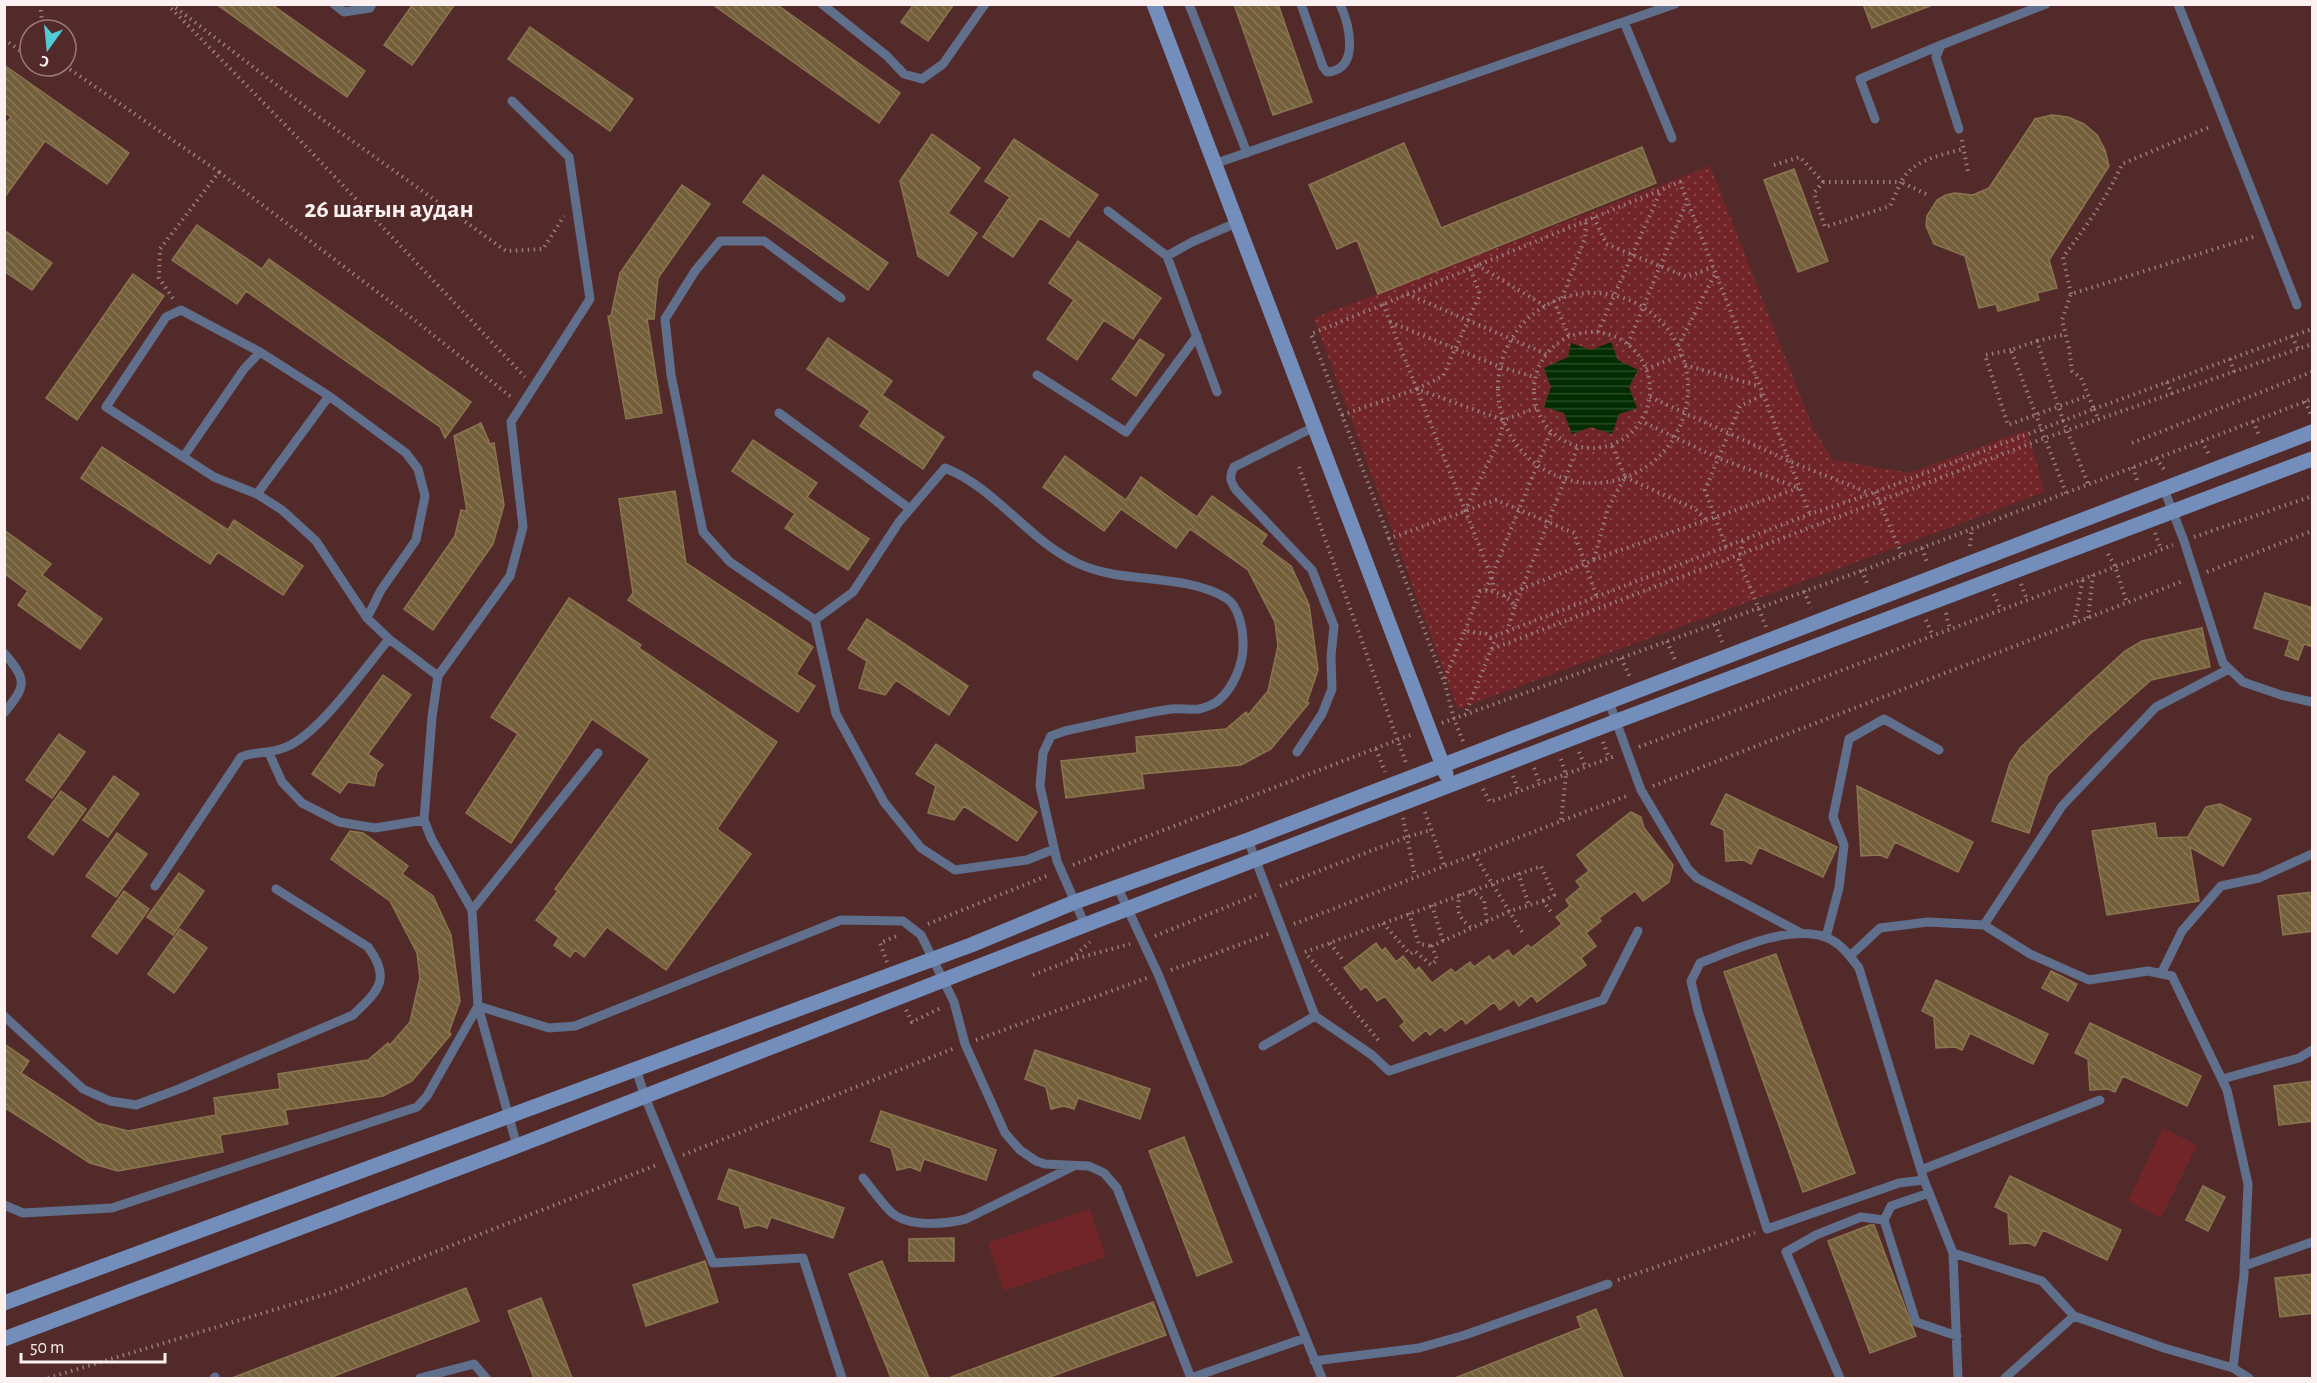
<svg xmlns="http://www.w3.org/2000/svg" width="2317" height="1383" viewBox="0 0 2317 1383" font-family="'Alegreya Sans',sans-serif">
  <defs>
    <pattern id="grass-dots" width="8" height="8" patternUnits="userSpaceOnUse" patternTransform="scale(1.5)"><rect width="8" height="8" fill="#722528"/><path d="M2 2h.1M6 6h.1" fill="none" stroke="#874548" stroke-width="1.8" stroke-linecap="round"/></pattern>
    <pattern id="water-rules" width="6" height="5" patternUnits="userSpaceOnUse" patternTransform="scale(1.5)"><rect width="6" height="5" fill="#012d00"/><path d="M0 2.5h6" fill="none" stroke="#274c26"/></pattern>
    <pattern id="building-back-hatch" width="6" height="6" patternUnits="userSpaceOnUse" patternTransform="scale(1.5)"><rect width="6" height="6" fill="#735f39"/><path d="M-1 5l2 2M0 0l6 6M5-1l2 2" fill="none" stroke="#887656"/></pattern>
  </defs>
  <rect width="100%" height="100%" fill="#532a2a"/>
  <path fill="url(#grass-dots)" d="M 1710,166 L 1813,428 L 1833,460 L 1910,473 L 2027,430 L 2045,492 L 1458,709 L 1314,318 Z"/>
  <path fill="#722528" d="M 2163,1128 L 2197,1145 L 2161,1218 L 2128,1201 Z
    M 1090,1209 L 1106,1257 L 1004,1291 L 988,1243 Z"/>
  <path fill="url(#water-rules)" d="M 1611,342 L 1618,360 L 1638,370 L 1629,387 L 1637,408 L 1619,414 L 1612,434 L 1591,427 L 1572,434 L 1564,413 L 1544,407 L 1551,387 L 1544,368 L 1568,357 L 1571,343 L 1591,350 Z"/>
  <path fill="url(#building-back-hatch)" stroke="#8a754f" stroke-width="1.5" d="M 216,4 L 271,4 L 365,71 L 347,97 Z
    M 413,4 L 455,4 L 412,65 L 384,45 Z
    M 712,4 L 776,4 L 900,93 L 879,123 Z
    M 914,4 L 954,4 L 928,41 L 901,22 Z
    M 1234,4 L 1278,4 L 1312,102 L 1273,115 Z
    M 1863,4 L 1930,4 L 1930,6 L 1872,28 Z
    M 530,27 L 633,99 L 610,131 L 508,59 Z
    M 4,65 L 129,153 L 107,184 L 45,141 L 4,198 L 4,126 L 11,117 L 4,112 Z
    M 2052,115 L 2068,117 L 2084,124 L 2097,135 L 2105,150 L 2109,166 L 2049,260 L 2057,288 L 2037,293 L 2039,300 L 1998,311 L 1996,304 L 1979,308 L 1965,256 L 1934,244 L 1926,226 L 1927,216 L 1937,200 L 1946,195 L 1955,193 L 1973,195 L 1989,188 L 2035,119 Z
    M 932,134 L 980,168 L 948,213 L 977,233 L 948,276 L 918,256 L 900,181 Z
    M 1014,139 L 1098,195 L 1069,237 L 1040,218 L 1013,257 L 983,237 L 1010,197 L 985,181 Z
    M 1404,143 L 1441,228 L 1642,147 L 1656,183 L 1378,294 L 1357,240 L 1337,249 L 1309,185 Z
    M 1794,169 L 1828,261 L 1798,272 L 1764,180 Z
    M 763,175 L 888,263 L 868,290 L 743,202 Z
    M 682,185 L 710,204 L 658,278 L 654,319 L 647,319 L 662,413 L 626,419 L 608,316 L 611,316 L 620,273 Z
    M 197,225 L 262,269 L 269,259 L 471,402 L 445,438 L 440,427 L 246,291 L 237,304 L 172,260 Z
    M 4,230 L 52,263 L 32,290 L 4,271 Z
    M 1078,241 L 1161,298 L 1133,339 L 1104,320 L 1077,360 L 1047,339 L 1074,300 L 1049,283 Z
    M 133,274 L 164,296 L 77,420 L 46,398 Z
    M 828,338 L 892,381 L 882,395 L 944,437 L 923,469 L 860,426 L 870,411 L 807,369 Z
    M 1140,339 L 1164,355 L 1136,396 L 1112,379 Z
    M 481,423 L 490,444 L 494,443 L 504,505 L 493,544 L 433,630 L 404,609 L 455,536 L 461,510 L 467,511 L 454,436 Z
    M 753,440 L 817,483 L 807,497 L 869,539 L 848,570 L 785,528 L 795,514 L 732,471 Z
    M 102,447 L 228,530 L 234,520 L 303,566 L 283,595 L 218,552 L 210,564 L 81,478 Z
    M 1065,456 L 1126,500 L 1141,477 L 1197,517 L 1212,496 L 1267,535 L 1261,544 L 1291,566 L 1309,605 L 1318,670 L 1307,702 L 1309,703 L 1271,749 L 1241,765 L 1142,774 L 1144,788 L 1066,798 L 1061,761 L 1137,753 L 1136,737 L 1226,729 L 1246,712 L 1248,715 L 1268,691 L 1278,646 L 1275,622 L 1248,570 L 1190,529 L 1176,548 L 1121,509 L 1104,531 L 1043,487 Z
    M 675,491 L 686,563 L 813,647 L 796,674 L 815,686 L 798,712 L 628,600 L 633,593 L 619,499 Z
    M 4,530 L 51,564 L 42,575 L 102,619 L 80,649 L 18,605 L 28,591 L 4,573 Z
    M 2265,593 L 2313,608 L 2313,647 L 2304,644 L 2298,660 L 2285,655 L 2290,640 L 2254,628 Z
    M 569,598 L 641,645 L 639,648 L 777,742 L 717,829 L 751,854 L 666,970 L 607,927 L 584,957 L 575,950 L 570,957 L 554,945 L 559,938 L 536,920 L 558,891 L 555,889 L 650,759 L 592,719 L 511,843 L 466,813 L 518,734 L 491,717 Z
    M 867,619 L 968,686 L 949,715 L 896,680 L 885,695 L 859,688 L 867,661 L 848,649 Z
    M 2202,628 L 2210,667 L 2151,680 L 2090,734 L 2048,775 L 2029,833 L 1992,821 L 2010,763 L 2021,747 L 2081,691 L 2125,651 L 2142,641 Z
    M 383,675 L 411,695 L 368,754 L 383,765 L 377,772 L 374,786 L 348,782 L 340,793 L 312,774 Z
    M 59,734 L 85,752 L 52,798 L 26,780 Z
    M 936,744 L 1037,812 L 1017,841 L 964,806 L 954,820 L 928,813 L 936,786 L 916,774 Z
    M 114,776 L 139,794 L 108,837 L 83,820 Z
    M 1857,786 L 1973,842 L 1958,872 L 1895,842 L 1887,858 L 1880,855 L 1861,856 Z
    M 61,791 L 86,809 L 53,855 L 28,837 Z
    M 1726,794 L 1837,847 L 1823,877 L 1759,847 L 1751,864 L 1744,860 L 1726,861 L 1724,830 L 1711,824 Z
    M 2220,804 L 2251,819 L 2223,866 L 2190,847 L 2199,901 L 2107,915 L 2092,831 L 2155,823 L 2157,838 L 2188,837 L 2206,807 Z
    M 1631,812 L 1641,817 L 1644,828 L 1673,865 L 1669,882 L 1643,901 L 1635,891 L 1599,918 L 1601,921 L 1586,933 L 1596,946 L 1581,958 L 1586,965 L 1537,1002 L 1532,995 L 1519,1006 L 1514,999 L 1500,1010 L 1494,1002 L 1466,1024 L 1462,1018 L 1445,1031 L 1441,1026 L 1430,1035 L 1426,1030 L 1413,1041 L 1400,1026 L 1405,1022 L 1385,996 L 1377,1001 L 1366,986 L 1361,990 L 1344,968 L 1376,943 L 1382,951 L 1385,948 L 1396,962 L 1403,956 L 1415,971 L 1419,967 L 1432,983 L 1451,969 L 1455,973 L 1470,962 L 1474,967 L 1489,956 L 1493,961 L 1508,950 L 1513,957 L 1528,945 L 1531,948 L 1562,924 L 1556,917 L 1570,906 L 1566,900 L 1581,887 L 1576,881 L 1589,871 L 1577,855 Z
    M 350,831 L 363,833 L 408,866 L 402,874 L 433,896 L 451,935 L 460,1001 L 449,1032 L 451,1034 L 412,1081 L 383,1096 L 285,1110 L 288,1124 L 220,1135 L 223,1152 L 118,1171 L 90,1163 L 4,1107 L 4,1044 L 29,1061 L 21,1073 L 97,1123 L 128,1131 L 216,1115 L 214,1098 L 280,1089 L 278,1074 L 368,1060 L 388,1043 L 390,1045 L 410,1022 L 420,978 L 417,953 L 390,901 L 331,859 Z
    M 117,833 L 147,854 L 116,897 L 86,876 Z
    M 179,873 L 204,891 L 173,935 L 147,917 Z
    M 124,891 L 149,909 L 117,954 L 92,936 Z
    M 2313,892 L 2313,931 L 2283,935 L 2278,896 Z
    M 180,929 L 207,948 L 174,993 L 148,974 Z
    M 1776,954 L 1855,1173 L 1803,1192 L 1724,972 Z
    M 2051,971 L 2077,984 L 2068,1001 L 2042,988 Z
    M 1936,980 L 2048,1034 L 2033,1064 L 1970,1033 L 1962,1050 L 1955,1047 L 1936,1048 L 1934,1017 L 1922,1011 Z
    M 2090,1023 L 2201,1076 L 2187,1106 L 2123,1076 L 2115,1092 L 2108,1089 L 2090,1090 L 2088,1059 L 2075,1053 Z
    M 1035,1050 L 1150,1089 L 1140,1119 L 1078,1098 L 1074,1109 L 1064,1106 L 1051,1109 L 1046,1087 L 1025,1079 Z
    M 2313,1081 L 2313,1121 L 2279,1125 L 2274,1086 Z
    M 881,1111 L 996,1150 L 986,1180 L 924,1159 L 920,1171 L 910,1167 L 897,1170 L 891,1148 L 871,1141 Z
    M 1184,1137 L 1232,1262 L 1197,1276 L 1149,1151 Z
    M 729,1169 L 844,1208 L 833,1238 L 771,1217 L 767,1228 L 758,1225 L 745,1228 L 739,1206 L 718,1199 Z
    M 2010,1176 L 2121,1230 L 2107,1260 L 2043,1230 L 2035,1246 L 2029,1243 L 2010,1244 L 2008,1213 L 1995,1207 Z
    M 2203,1186 L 2225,1197 L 2208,1231 L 2186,1220 Z
    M 1870,1225 L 1874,1225 L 1916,1336 L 1870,1353 L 1828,1241 Z
    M 954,1238 L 954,1261 L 909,1261 L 909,1239 Z
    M 705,1261 L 718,1302 L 646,1326 L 633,1285 Z
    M 882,1261 L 894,1291 L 929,1378 L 891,1378 L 849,1274 Z
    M 2313,1274 L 2313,1313 L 2280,1317 L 2275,1278 Z
    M 466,1288 L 479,1321 L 329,1378 L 232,1378 Z
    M 541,1298 L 572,1378 L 534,1378 L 508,1311 Z
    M 1153,1302 L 1166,1335 L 1047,1378 L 951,1378 L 951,1377 Z
    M 1596,1309 L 1623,1378 L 1455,1378 L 1581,1328 L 1577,1317 Z"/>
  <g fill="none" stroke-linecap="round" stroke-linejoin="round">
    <path stroke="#997d7d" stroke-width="4" stroke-dasharray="1.5 4.5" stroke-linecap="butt" d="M 40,4 L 43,30
      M 167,4 L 295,135 L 525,377
      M 171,4 L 312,112 L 506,251 L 543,249 L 564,216
      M 4,39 L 30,58
      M 40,66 L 48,72 L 47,66
      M 65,66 L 219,172 L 160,249 L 159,278 L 174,300
      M 48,72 L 64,66
      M 1962,140 L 1968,172
      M 1774,165 L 1800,157 L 1823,182
      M 219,172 L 417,322 L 511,397
      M 1823,182 L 1901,182 L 1890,206 L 1825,227 L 1814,193 Z
      M 1926,194 L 1901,182 C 1912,160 1941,155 1963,149
      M 1594,217 L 1606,244 L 1687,277 L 1713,267
      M 1477,265 L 1545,306
      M1498 388a95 95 0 1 1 190 0a95 95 0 1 1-190 0Z
      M 1407,294 L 1546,354
      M 2071,294 L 2063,257 C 2085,228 2107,198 2122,164 L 2212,126
      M 1562,298 L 1585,238 L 1586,220
      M 1554,301 L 1569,337
      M 1383,304 L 1492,578 L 1494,590
      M 1390,322 L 1500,367 L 1535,377
      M 1598,332 L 1661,190
      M1534 390a58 58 0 1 1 116 0a58 58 0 1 1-116 0Z
      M 2292,336 L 2298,349
      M 2037,341 L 2066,334
      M 1628,344 L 1687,201
      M 1678,346 L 1715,274
      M 2011,350 L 1985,355 L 2008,425 L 2087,396
      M 2230,359 L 2234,372
      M 1685,365 L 1759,386
      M 1646,369 L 1682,355
      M 2167,382 L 2172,394
      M 1417,389 L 1443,376 L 1480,294 L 1470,268
      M 1650,397 L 1789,461 L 1869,493
      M 2305,401 L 2312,417
      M 2094,409 L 2312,329
      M 2094,409 L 2099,420
      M 1342,415 L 1417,389 L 1503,420
      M 2253,421 L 2259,435
      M 2202,441 L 2209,455
      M 2132,443 L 2312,372
      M 2156,458 L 2166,472
      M 1299,467 L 1406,763
      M 2133,467 L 2138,483
      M 1625,477 L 1695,509 L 1706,520
      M 1875,492 L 1902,555
      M 2066,493 L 2011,350 L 2037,341 L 2063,420 L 2088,484
      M 1465,511 L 1499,440 L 1504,420 L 1536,408
      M 2155,533 L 2161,549
      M 2194,537 L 2312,496
      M 1388,539 L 1496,500 L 1574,533 L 1597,597
      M 1743,541 L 1739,560 L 1766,627
      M 1970,546 L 1972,528
      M 1726,547 L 1705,490 L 1740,406 L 1763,395
      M 1922,548 L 1927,562
      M 2108,554 L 2115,566 L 2127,603
      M 1594,559 L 1608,508 L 1625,477 L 1612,445
      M 1862,570 L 1868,586
      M 2207,572 L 2312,531
      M 2021,584 L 2027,600
      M 1486,590 L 1551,431
      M 1804,591 L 1811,608
      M 1994,594 L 2001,610
      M 1504,596 L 1609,554 L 1799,488 L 1718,458 L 1641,421
      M 1515,606 L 1578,446
      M 1946,613 L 1950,630
      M 2088,618 L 2093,575
      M 1926,620 L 1933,636
      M 2074,623 L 2083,579
      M 1715,624 L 1722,642
      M 1465,631 L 1480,591 C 1495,590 1505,594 1515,606 L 1507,631
      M 1490,638 L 1810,514 L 1870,494 L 2094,409 L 2081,378 L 2072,371 L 2069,348 L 2062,320 L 2071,294 L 2256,236
      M 1667,641 L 1675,660
      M 1492,649 L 2037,441 L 2312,344
      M 1621,658 L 1630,677
      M 1443,679 L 1311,334 L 1680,182 L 1810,514
      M 1442,723 L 1872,567 L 2312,399
      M 1463,741 L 1454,719 L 1444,680 L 1465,631 L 1486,634 L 1494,642 L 1465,715
      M 1603,742 L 1609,758
      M 1639,747 L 2173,545
      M 1376,749 L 1385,772
      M 1579,752 L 1586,768
      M 1561,759 L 1566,775 L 1561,820
      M 1534,768 L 1540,784
      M 1513,776 L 1519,792
      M 1653,786 L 2183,581
      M 1483,789 L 1490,802 L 1615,756
      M 1425,812 L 1444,865
      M 1403,818 L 1415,876
      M 1474,854 L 1522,932
      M 1073,865 L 1413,734
      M 1518,873 L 1529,905
      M 1280,886 L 1407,837 L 1431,830
      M 1471,890 L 1484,900 L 1487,922
      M 1460,894 C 1456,910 1458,918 1472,928
      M 1432,905 L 1443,941
      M 1409,913 L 1419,944 L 1432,946
      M 1383,923 L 1410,954 L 1415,951 L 1431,965 L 1437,960 L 1432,946 L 1443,941 L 1510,911 L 1543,901 L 1551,912
      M 928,924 L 1049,875
      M 1294,924 L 1629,795
      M 1155,936 L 1256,895
      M 1330,943 L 1342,959
      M 1305,952 L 1541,866 L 1554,895 L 1543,901
      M 1308,956 L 1380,1042
      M 1071,960 L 1130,944
      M 887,962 L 880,943 L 899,935
      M 1171,970 L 1271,933
      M 1033,975 L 1069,961 L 1090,942
      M 906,1010 L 912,1022 L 943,1007
      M 976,1040 L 1147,978
      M 683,1155 L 955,1048
      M 1618,1280 L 1755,1233
      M 48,1378 L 333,1292 L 659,1164"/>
    <path stroke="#5f6f8c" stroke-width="9" d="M 334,4 L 344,12 L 370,8 L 372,4
      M 822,4 L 887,56 L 904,74 L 922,79 L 943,64 L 985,4
      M 1189,4 L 1247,153
      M 1301,4 L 1323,67 L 1327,72 C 1361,70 1349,24 1340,4
      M 2178,4 L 2297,305
      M 1624,22 L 1672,138
      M 1875,119 L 1860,79 L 1941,45
      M 1959,129 L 1936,57 L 1941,45 L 2046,4
      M 1214,164 L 1675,4
      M 1108,211 L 1167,256 L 1192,242 L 1236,223
      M 1167,256 L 1217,392
      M 841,298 L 764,241 L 720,241 L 695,271 L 665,319 L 671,375 L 703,532 L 730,562 L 815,620 L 836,714 L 884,802 L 921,848 L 955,870 L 1027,860 L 1054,849
      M 1037,375 L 1126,432 L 1197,336
      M 779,413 L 910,509
      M 184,456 L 244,369 L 260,352
      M 2164,489 L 2184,541 L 2223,663 L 2243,682 L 2281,695 L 2312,702
      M 257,494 L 329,396
      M 367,618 L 381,590 L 416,540 L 425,496 L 418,469 L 406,453 L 329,396 L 260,352 L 181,310 L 166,317 L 106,407 L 214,477 L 257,494 L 282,510 L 316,541 L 367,618 L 389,639 L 438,676
      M 815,620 L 853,592 L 899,522 L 945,468 C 996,488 1028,540 1077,563 C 1123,585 1181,572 1226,598 C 1239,606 1243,629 1243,643 C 1244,662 1234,687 1219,700 C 1215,704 1204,708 1199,709 C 1190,710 1180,708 1171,709 C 1136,714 1100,724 1065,731 L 1051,736 L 1043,753 L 1040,786 L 1057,861 L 1085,925
      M 4,653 C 27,680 27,685 4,713
      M 1609,702 L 1641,790 L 1688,869 L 1697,878 L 1801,933
      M 1297,752 L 1322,714 L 1332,689 L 1331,656 L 1334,626 L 1312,570 L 1236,490 C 1230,481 1229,477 1234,467 L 1314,427
      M 269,753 L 282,782 L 302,803 L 339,822 L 375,828 L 424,820
      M 1248,840 L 1315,1016 L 1263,1046
      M 155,886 L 241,757 C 255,751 271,754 286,747 C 319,734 365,668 389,639
      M 1117,886 L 1158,974 L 1322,1378
      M 472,910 L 431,838 L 424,820 L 432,717 L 438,676 L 510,576 L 523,527 L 511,422 L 590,299 L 569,157 L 512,101
      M 1984,925 L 2062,806 L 2156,707 L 2229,669
      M 1826,937 L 1839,888 L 1844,845 L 1833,817 L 1849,739 L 1884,719 L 1939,750
      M 1850,956 L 1880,928 L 1928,922 L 1984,925 L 2030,954 L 2089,980 L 2148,971 L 2172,976 L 2227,1090 L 2248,1184 L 2244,1275 L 2233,1368
      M 2161,974 L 2182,931 L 2221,886 L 2259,878 L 2312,854
      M 478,1006 L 549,1028 L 575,1026 L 841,920 L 903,921 L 921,935 L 954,1002 L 965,1044 L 1005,1133 L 1020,1150 L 1036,1161 L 1045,1164 L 1089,1166 L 1104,1173 L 1117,1188 L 1191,1378
      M 4,1016 L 83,1089 L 110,1101 L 136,1105 L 179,1089 L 353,1015 C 378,991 392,979 368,947 L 276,889
      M 1315,1016 L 1372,1055 L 1389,1071 L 1603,1000 L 1638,931
      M 636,1069 L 645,1097 L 713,1263 L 803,1258 L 842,1378
      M 2222,1079 L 2299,1058 L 2312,1050
      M 517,1146 L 478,1006 L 472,910 L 598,753
      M 1921,1170 L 2100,1100
      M 863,1178 C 872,1189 881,1202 891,1212 C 909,1228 945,1224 966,1219 L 1074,1166
      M 1924,1180 L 1859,968 C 1850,956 1840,942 1825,937 C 1789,924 1734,950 1700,963 L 1691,981 L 1698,1011 L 1767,1229 L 1899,1183 L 1924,1180 L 1953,1253 L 1958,1378
      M 1929,1193 L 1891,1206 L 1884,1220 L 1916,1322 L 1957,1336
      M 4,1205 L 23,1213 L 112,1208 L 417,1107 L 427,1096 L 478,1006
      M 1953,1253 L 2042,1281 L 2074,1316
      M 2244,1266 L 2312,1242
      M 1314,1361 L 1419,1348 L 1465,1335 L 1608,1284
      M 214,1378 L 215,1377
      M 420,1378 L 474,1364 L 486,1378
      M 1191,1378 L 1305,1338
      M 1840,1378 L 1786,1252 L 1816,1235 L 1861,1217 L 1884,1220
      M 2005,1378 L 2074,1316 L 2164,1348 L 2233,1368 L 2249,1378"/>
    <path stroke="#748ebb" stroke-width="15" d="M 1154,4 L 1446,774
      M 4,1303 L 971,945 L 1075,902 L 1248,840 L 2312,432
      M 4,1339 L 517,1146 L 1085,925 L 1617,721 L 2312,459"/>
  </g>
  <g text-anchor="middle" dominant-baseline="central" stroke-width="6" stroke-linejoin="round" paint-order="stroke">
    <g font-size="26" font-weight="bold" fill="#fcf1f0" stroke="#532a2a">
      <text x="389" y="209">26 шағын аудан</text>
    </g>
  </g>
  <rect width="2317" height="1383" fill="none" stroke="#fcf1f0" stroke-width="12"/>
  <g transform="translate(48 48) rotate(195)"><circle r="28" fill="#532a2a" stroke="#977a79" stroke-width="1.5"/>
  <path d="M0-4.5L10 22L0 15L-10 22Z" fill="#51ccd5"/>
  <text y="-9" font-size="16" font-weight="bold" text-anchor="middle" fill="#fcf1f0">С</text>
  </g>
  <path d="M21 1353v9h144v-9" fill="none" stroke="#fcf1f0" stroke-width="3"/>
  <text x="30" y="1353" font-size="18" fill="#fcf1f0" stroke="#532a2a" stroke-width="4.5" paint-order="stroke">50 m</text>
</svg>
